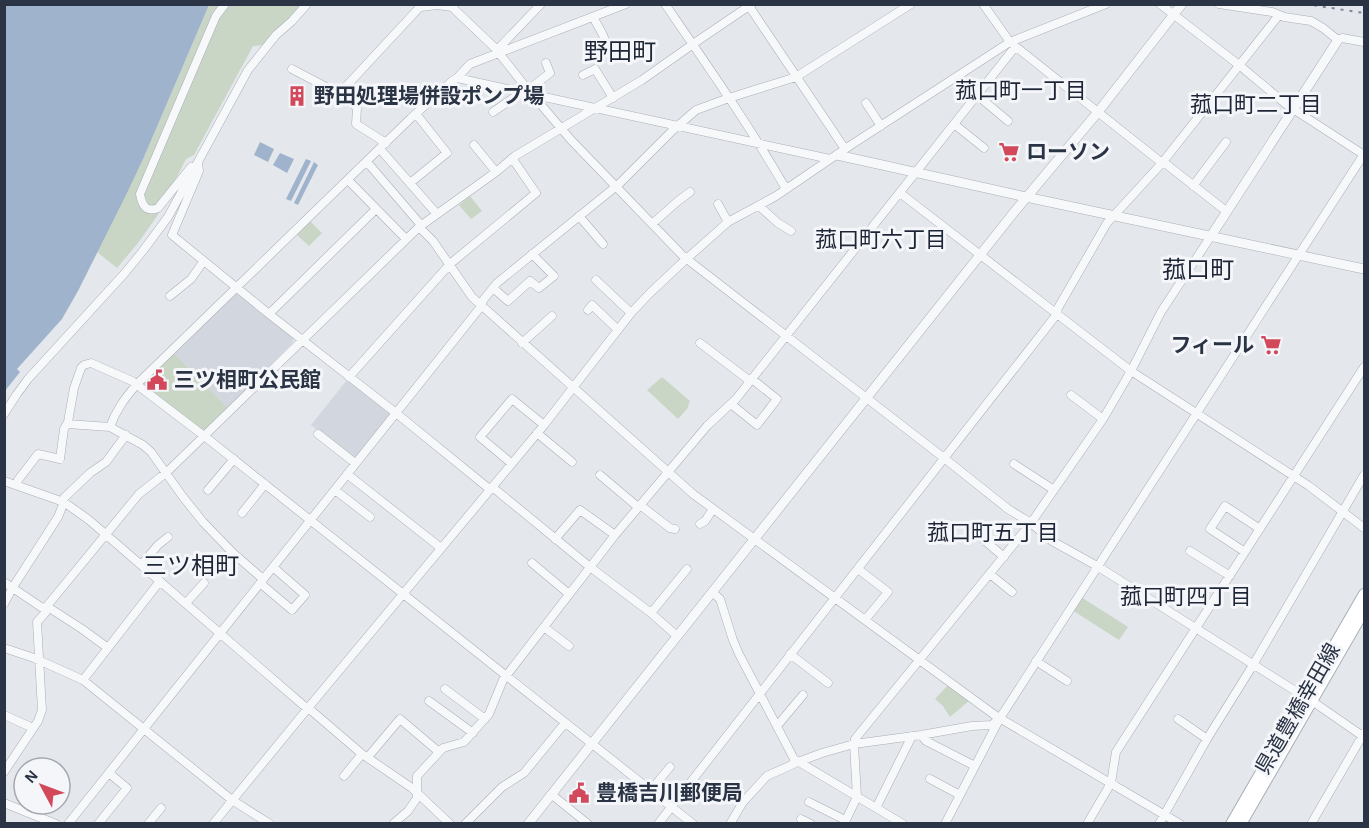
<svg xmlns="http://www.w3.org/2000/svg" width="1369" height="828" viewBox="0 0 1369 828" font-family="'Alegreya Sans','Noto Sans JP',sans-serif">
  <rect width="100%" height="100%" fill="#e4e7ec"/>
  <path fill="#d2d6de" d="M 233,294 L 237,294 L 293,338 L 293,342 L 228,408 L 173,352 Z
    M 347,380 L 389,413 L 390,416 L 354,459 L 311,425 Z"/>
  <path fill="#c9d6c5" d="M 294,4 L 302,7 L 263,45 L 253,46 L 194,155 L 186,159 L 157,216 L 138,243 L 117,268 L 97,252 L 144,157 L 209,5 Z
    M 470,196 L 482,211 L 471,219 L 459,205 Z
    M 310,221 L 322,233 L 309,246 L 297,235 Z
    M 173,352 L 228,408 L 203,432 L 144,385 L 144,381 Z
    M 662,377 L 690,401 L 687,409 L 678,419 L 647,390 Z
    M 1081,597 L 1128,627 L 1119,640 L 1072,610 Z
    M 949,684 L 970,700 L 950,717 L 943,706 L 935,699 Z"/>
  <path fill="#9fb4cc" d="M 5,4 L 209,5 L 144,157 L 126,195 L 78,291 L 62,319 L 17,369 L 20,372 L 5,391 Z
    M 260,142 L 274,149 L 268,162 L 254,155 Z
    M 280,153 L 294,159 L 287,173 L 273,165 Z
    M 306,159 L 311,161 L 291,201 L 286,199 Z
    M 314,162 L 318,165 L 298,205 L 294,203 Z"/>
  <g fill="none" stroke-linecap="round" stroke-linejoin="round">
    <g stroke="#a9aeb7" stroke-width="9">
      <path id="minor" d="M 665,4 C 707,65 749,125 786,189
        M 983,4 L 1010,42 L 1162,163 L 1166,164 L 1226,211
        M 1160,4 L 1239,65 L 1287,105 L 1364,155
        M 1219,4 L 1272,12 L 1284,17 L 1311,21 L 1323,28 L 1338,40 L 1342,38 L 1364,42
        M 749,6 L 845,149
        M 593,17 L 602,33 L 605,40
        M 497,50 L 541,4
        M 292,69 L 349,99 L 357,108 L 356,124 L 386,143
        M 583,75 L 595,69 L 613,98
        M 457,78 L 470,64 L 626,4
        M 528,90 L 550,73 L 546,63
        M 339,94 L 418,9 L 421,7 L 437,5 L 452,7 L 495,48 L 525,86 L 571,140 L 682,255 L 692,263 L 944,458 L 1008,509 L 1031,523 L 1052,541 L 1097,566 L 1305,697
        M 977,95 L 1008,121
        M 866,103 L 881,126
        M 493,112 L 522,92
        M 954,124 L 984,148
        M 474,145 L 496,172
        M 380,149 L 436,213
        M 367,162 L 421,225
        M 198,163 L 199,171 L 172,235 L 269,314 L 396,413 L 487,487 L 496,490 L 590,567 L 651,613 L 677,636
        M 191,167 L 158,208 C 146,213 142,205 140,194 L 216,16 L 225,4
        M 348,180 L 406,239
        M 410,183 L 447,153 L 416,114
        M 1193,186 L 1226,142
        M 900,193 L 1131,371 L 1309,486 L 1364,528
        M 718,204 L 728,222
        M 759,206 L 778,223 L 791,231
        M 579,216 L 603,244
        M 652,224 L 678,201 L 690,192
        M 419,227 L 433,241 L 472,297 L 693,494 L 996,716 L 1180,824
        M 596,280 L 631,313
        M 493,288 L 508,301 L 530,281 L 539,288 L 554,276 L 532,254
        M 170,296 L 191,279 L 203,262
        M 588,310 L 592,305 L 618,330
        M 269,314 L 376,209
        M 522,343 L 552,316
        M 700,343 L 750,381
        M 349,377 L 450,264 L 536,193 L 512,158
        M 1071,395 L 1103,419
        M 731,404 L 757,425 L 777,399 L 752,379
        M 4,414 L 17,394 L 28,379 L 124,274 L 142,252 L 168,217 L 248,70 L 276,35 L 292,21 L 307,4
        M 67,424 L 110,427
        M 537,433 L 572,462
        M 318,434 L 355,463
        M 511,463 L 480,437 L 512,399 L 544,425
        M 1014,464 L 1054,490
        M 347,474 L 441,548
        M 600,475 L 638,507
        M 4,481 L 58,500 L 68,505 L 89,520 L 303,705 L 313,712 L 362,754 L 412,788 L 450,824
        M 17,485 L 18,480 L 38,454 L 60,459 L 64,429 L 68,422 L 74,388 L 81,368 L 84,365 L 91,363 L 132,381 L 208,439 L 693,824
        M 208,490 L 234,459
        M 335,490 L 370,517
        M 640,505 L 670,528 L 675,529
        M 242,513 L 265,484
        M 700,524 L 705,521 L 713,509
        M 555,539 L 580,510 L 615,535
        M 984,540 L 1004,557
        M 1190,551 L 1230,576
        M 1245,552 L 1210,529 L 1225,506 L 1260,529
        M 532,563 L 569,594
        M 141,565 L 158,545 L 168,537
        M 858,569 L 888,592 L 865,620
        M 990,574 L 1012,592
        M 263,579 L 233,553 L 203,522 L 183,497 L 151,452 L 143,445 L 110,427 C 116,410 125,398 137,384 L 411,118 L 452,81 L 457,78 L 830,159
        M 4,582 L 41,607 L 51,609 L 82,629 L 108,648
        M 260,583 L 292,610 L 305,595 L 273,567
        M 712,592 L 720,599 L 733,640 L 739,654 L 794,759 L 903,824
        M 186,603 L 204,583
        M 4,604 L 13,587 L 58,517 L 62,507 L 64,498 L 90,473 L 106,462 L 126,435
        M 651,613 L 687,569
        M 544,627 L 569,646
        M 4,648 L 34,658 L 83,680 L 232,800 L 270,824
        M 790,654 L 828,683
        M 1036,661 L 1067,681
        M 83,680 L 160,581
        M 445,689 L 485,719
        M 429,701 L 473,733
        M 1312,701 L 1364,737
        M 4,715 L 33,728
        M 1178,719 L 1207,739
        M 777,726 L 803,695
        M 921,735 L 926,741 L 975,766
        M 368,757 L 400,719 L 439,752
        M 4,772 L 38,721 L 42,710 L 37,622 L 46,612 L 47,606 L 139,494 L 167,472 L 419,227 L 496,172 L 515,156 L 642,80 L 696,42 L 752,4
        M 344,776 L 362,754
        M 930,779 L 960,795
        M 651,790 L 670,767
        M 551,794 L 588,824
        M 809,802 L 845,820
        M 4,803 L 56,824
        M 876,808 L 912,736
        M 801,819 L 811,824
        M 68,824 L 479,309 L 484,299 L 497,283 L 619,184 L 672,131 L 696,110 L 729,98 L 796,77 L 911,4
        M 98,824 L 127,788 L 109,773
        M 148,824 L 161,808
        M 213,824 L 308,708 L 544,425 L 631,313 L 650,293 L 683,262 L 728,222 L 776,196 L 851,145 L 1010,42 L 1106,4
        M 393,824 L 408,811 L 417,798 L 417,776 L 443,748 L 464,742 L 489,714 L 503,680 L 615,535 L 707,426 L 736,399 L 1015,47
        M 465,824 L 502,787 L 524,773 L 565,723
        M 658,824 L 1057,314 L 1058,308 L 1107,223 L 1162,163 L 1279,15
        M 730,824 L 743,802 L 767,776 L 798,762 L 822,753 L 854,744 L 921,735 L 972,726 L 992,725 L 996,721
        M 844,824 L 857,797 L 854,744 L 855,739 L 1031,523 L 1103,419 L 1131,371 L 1161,312 L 1211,236
        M 945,824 L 1000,718 L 1364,154
        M 1087,824 L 1111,783 L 1116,752 L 1364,367
        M 1159,824 L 1207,739 L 1253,665 L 1364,475
        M 1311,824 L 1364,733"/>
    </g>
    <g stroke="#a9aeb7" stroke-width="10">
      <path id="tertiary" d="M 837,155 L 1026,197 L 1364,269
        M 1211,236 L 1338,40
        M 528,824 L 1015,211 L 1098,112 L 1182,4"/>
    </g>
    <g stroke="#a9aeb7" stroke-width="12">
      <path id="secondary" d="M 1231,824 L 1364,594
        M 1241,824 L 1364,611"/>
    </g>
    <use href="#minor" stroke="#f7f8fa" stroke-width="8"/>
    <use href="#tertiary" stroke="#f7f8fa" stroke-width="9"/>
    <use href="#secondary" stroke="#fff" stroke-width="10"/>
    <path stroke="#7d8696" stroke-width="2" stroke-dasharray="3 6" stroke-linecap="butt" d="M 1305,4 L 1364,13
      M 4,5 L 17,4"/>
  </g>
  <defs>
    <g id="building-bare" transform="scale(1.62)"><path d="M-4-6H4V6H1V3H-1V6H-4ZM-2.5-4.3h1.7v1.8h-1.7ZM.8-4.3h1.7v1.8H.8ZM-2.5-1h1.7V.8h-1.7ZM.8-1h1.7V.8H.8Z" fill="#d1495b" stroke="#f4f6f9" stroke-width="2.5" paint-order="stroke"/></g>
    <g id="supermarket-bare" transform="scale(1.62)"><path d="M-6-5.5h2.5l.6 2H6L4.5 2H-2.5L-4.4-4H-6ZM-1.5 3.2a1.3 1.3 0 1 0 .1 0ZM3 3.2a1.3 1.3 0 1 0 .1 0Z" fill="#d1495b" stroke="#f4f6f9" stroke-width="2.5" paint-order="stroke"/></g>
    <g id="civic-bare" transform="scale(1.62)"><path d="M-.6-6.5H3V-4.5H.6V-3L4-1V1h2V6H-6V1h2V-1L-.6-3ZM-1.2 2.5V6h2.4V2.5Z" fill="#d1495b" stroke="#f4f6f9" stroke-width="2.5" paint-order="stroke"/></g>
  </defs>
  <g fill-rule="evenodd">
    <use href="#building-bare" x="297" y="96"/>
    <use href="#supermarket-bare" x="1009" y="152"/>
    <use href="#supermarket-bare" x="1271" y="345"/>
    <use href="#civic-bare" x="157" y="380"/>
    <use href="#civic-bare" x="579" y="793"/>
  </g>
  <g text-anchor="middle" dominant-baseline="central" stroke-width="6" stroke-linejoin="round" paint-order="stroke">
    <g font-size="21" font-weight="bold" fill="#2b3445" stroke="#f4f6f9" text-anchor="start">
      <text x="314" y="96">野田処理場併設ポンプ場</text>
      <text x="1026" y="152">ローソン</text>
      <text x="1254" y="345" text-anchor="end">フィール</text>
      <text x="174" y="380">三ツ相町公民館</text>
      <text x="596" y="793">豊橋吉川郵便局</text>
    </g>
    <g font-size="21" fill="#2b3445" stroke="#f4f6f9">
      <text transform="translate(1298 709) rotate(-60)">県道豊橋幸田線</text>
    </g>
    <g font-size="22" fill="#1d2536" stroke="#f4f6f9">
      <text x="1021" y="91">菰口町一丁目</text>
      <text x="1256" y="105">菰口町二丁目</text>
      <text x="881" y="240">菰口町六丁目</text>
      <text x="993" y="533">菰口町五丁目</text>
      <text x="1186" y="597">菰口町四丁目</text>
    </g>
    <g font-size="24" fill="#1d2536" stroke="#f4f6f9">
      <text x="620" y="53">野田町</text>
      <text x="1198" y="271">菰口町</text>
      <text x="191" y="567">三ツ相町</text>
    </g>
  </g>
  <rect width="1369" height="828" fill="none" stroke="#2b3445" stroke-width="12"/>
  <g transform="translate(42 786) rotate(311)"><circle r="28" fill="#f4f6f9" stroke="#a4a8b1" stroke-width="1.5"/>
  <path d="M0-4.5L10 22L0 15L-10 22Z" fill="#d1495b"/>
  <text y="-9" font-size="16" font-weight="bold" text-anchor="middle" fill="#2b3445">N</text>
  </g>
</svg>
